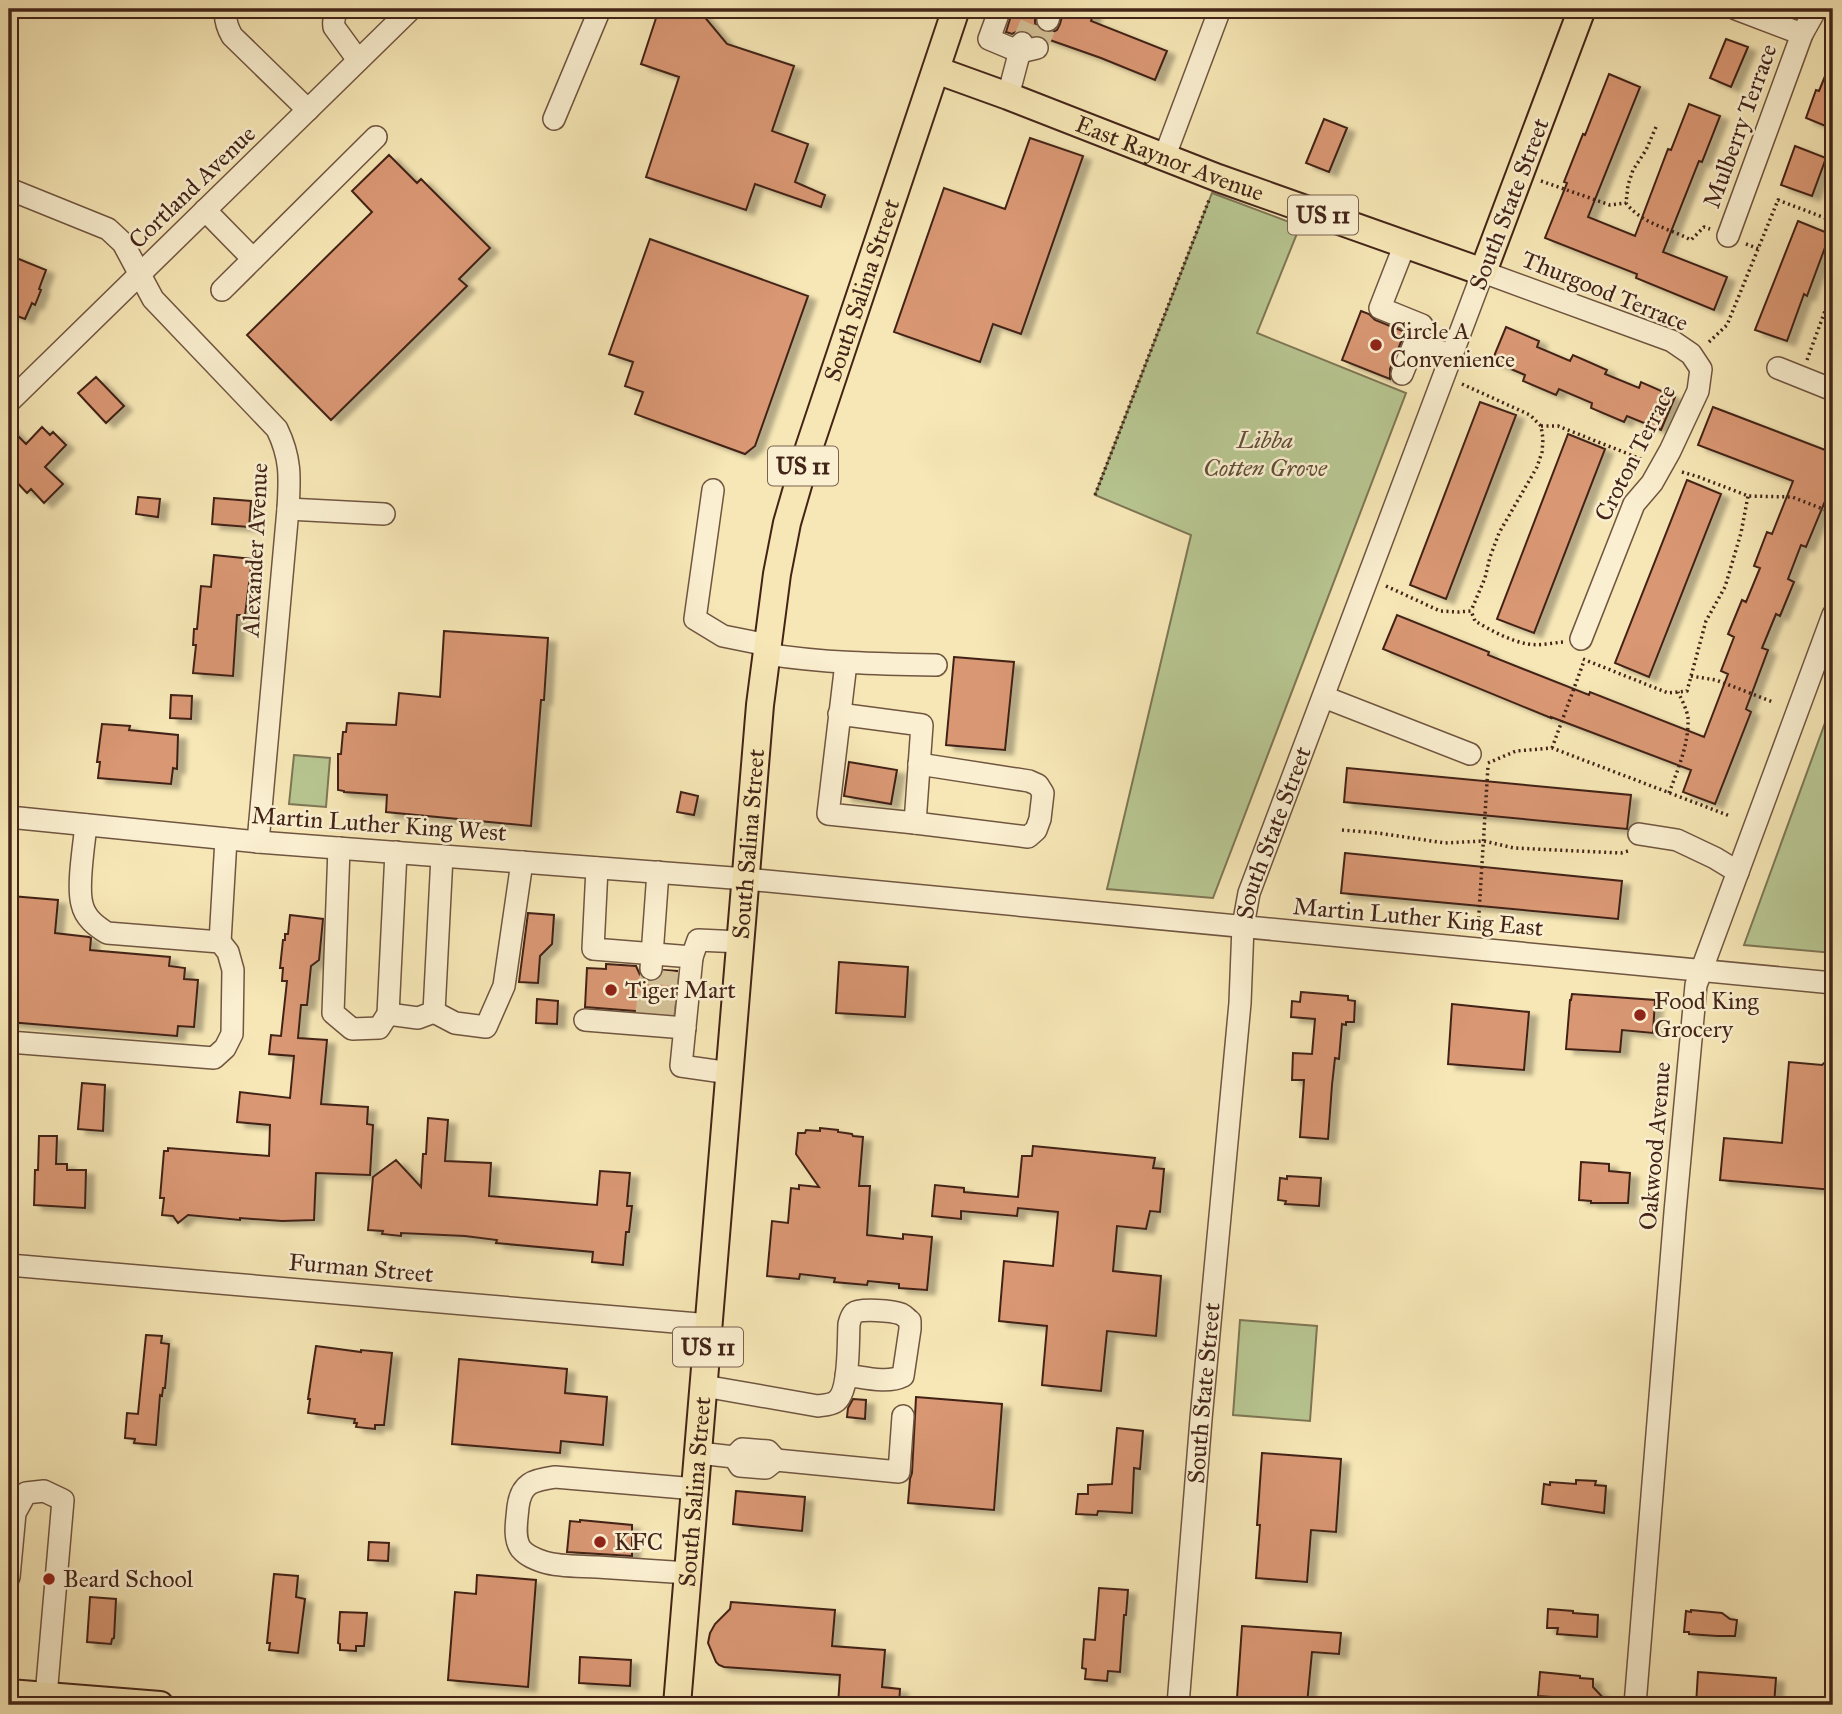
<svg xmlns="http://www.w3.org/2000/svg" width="1842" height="1714" viewBox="0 0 1842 1714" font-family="'IM FELL Great Primer',serif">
  <defs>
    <filter id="shadow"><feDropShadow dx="8" dy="4.5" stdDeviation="2" flood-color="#0004"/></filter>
  </defs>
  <rect width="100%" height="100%" fill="#f7e7b6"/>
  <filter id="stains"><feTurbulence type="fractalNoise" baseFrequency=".00286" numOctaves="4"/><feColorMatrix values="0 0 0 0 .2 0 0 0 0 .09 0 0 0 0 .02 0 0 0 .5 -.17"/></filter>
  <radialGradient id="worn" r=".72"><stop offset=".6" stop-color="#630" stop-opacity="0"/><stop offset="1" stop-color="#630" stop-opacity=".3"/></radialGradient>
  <path fill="#b8c792" stroke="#7e7655" stroke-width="2" d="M 1212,193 L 1300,226 L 1257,333 L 1406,393 L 1213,898 L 1107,889 L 1191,535 L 1095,495 Z
    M 1833,701 L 1833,953 L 1744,945 Z
    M 294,755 L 330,758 L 326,807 L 289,804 Z
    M 1240,1320 L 1317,1326 L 1310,1421 L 1233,1415 Z"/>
  <path fill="#d99773" stroke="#432418" stroke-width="2" filter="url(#shadow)" d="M 659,9 L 698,9 L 727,44 L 794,66 L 772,131 L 808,144 L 795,182 L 825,195 L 821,207 L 755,184 L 746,210 L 646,177 L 679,77 L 641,64 Z
    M 1013,9 L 1035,16 L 1035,23 L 1038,29 L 1044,32 L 1051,33 L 1057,30 L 1060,24 L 1064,9 L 1095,9 L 1091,21 L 1167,51 L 1155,80 L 1101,58 L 1047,39 L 1041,36 L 1032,36 L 1026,31 L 1018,31 L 1012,34 L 1006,32 Z
    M 1726,39 L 1748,47 L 1731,87 L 1710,78 Z
    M 1832,59 L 1833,59 L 1833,129 L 1806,118 L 1816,90 L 1819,91 Z
    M 1609,74 L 1640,87 L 1588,217 L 1635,236 L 1668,149 L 1671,150 L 1689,104 L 1720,116 L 1702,162 L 1699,161 L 1663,252 L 1727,277 L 1714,310 L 1636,278 L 1637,274 L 1545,238 L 1567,183 L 1564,182 L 1583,134 L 1585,135 Z
    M 1324,119 L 1347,128 L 1329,172 L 1306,163 Z
    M 1030,138 L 1083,156 L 1021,334 L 993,324 L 980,362 L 894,332 L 944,188 L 1005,209 Z
    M 1795,146 L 1826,158 L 1812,196 L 1781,185 Z
    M 389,155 L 417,183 L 421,179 L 490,248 L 459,279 L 467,286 L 331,420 L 247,335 L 372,212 L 352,191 Z
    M 1798,221 L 1830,234 L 1807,296 L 1804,294 L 1787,341 L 1755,330 Z
    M 650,239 L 808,296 L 755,446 L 745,454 L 635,414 L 643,392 L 625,386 L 633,362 L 609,354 Z
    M 9,255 L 46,270 L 39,289 L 41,290 L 35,305 L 32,303 L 25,319 L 9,313 Z
    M 1361,311 L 1369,314 L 1375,320 L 1405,332 L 1390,369 L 1390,379 L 1342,360 Z
    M 1506,327 L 1539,341 L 1537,347 L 1570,361 L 1573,355 L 1607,370 L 1605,374 L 1639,388 L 1641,382 L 1675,397 L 1661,430 L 1627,416 L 1624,422 L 1591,408 L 1592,403 L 1559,389 L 1556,395 L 1523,381 L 1525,375 L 1492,361 Z
    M 96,377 L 124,406 L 106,423 L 78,393 Z
    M 1480,402 L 1516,415 L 1446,599 L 1410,585 Z
    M 1713,407 L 1833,453 L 1833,496 L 1828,494 L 1806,547 L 1801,545 L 1788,579 L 1794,582 L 1780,616 L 1776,614 L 1762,648 L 1768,650 L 1746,709 L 1751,712 L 1715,804 L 1683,792 L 1691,770 L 1551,717 L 1551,718 L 1383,649 L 1397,615 L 1489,652 L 1488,655 L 1589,695 L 1590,692 L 1704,737 L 1728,674 L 1721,671 L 1734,637 L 1728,634 L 1742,600 L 1746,602 L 1760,568 L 1754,566 L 1767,532 L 1772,534 L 1793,481 L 1698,445 Z
    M 9,427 L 26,444 L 42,427 L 50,435 L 53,432 L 66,445 L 45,467 L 63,484 L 44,503 L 31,489 L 27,493 L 9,474 Z
    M 1568,434 L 1605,449 L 1534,633 L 1497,619 Z
    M 1687,480 L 1721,494 L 1649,677 L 1615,663 Z
    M 138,497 L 160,499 L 158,517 L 136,514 Z
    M 214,498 L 251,501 L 249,527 L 212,524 Z
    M 214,555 L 252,559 L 245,615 L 237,615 L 233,676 L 193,673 L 196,645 L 193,645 L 194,629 L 197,629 L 201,586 L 211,587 Z
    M 444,631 L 548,638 L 544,700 L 541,700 L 531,826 L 386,812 L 387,795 L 344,792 L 344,791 L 338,790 L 338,754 L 341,754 L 343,732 L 346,732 L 347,723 L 396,725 L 399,693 L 440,697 Z
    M 954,657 L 1014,662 L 1005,750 L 946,745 Z
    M 171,695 L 192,696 L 191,719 L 170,718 Z
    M 102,724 L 130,726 L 129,730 L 178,735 L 177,769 L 173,768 L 171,784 L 98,778 L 100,762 L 97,762 Z
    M 849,762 L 897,770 L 891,804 L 844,796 Z
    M 1347,768 L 1631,795 L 1627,829 L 1344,802 Z
    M 681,792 L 698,796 L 694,815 L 677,812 Z
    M 1345,853 L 1622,881 L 1618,919 L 1341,893 Z
    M 11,896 L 58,900 L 55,933 L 89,937 L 91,938 L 90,950 L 170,957 L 169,966 L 185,968 L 184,979 L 198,980 L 194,1027 L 178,1026 L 177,1036 L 9,1022 L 9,923 Z
    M 528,913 L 554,915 L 552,944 L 540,956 L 538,983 L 519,982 Z
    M 290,915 L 323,919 L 319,960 L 311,966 L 307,1005 L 301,1005 L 298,1038 L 327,1040 L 321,1104 L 368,1107 L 367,1124 L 373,1125 L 370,1175 L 316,1173 L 314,1220 L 282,1221 L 240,1218 L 240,1220 L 188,1215 L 178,1223 L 173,1216 L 162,1215 L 164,1198 L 160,1198 L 164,1151 L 168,1151 L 168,1148 L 269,1156 L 270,1125 L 237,1122 L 240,1092 L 290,1098 L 294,1056 L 269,1054 L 271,1035 L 281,1036 L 287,981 L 282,981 L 283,968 L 280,968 L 283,940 L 285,940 L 285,934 L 288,934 Z
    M 839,962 L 908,967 L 905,1017 L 836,1013 Z
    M 606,964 L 636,966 L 640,975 L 644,980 L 649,982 L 657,980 L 662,976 L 664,970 L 677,971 L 673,1014 L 585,1007 L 587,968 L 606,969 Z
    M 1301,992 L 1348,996 L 1348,1000 L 1355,1001 L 1354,1022 L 1346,1022 L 1346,1025 L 1342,1024 L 1339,1059 L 1335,1058 L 1332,1085 L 1328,1139 L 1300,1137 L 1304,1080 L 1292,1080 L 1293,1053 L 1312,1054 L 1315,1019 L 1291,1017 L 1292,1001 L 1300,1002 Z
    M 1572,994 L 1655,1000 L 1653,1033 L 1622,1030 L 1620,1052 L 1566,1049 L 1570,1000 L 1571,1000 Z
    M 537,999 L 558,1001 L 557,1024 L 536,1023 Z
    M 1452,1004 L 1529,1012 L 1524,1070 L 1448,1064 Z
    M 1833,1055 L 1833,1190 L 1720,1180 L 1724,1138 L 1782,1143 L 1789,1062 L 1822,1065 Z
    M 82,1083 L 105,1085 L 103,1131 L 78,1129 Z
    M 428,1118 L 448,1120 L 445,1161 L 491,1163 L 489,1196 L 597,1205 L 600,1171 L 630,1173 L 627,1206 L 632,1206 L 629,1232 L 626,1232 L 623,1265 L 592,1262 L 593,1252 L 496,1243 L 497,1240 L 465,1236 L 401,1233 L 401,1236 L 382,1234 L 383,1231 L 368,1230 L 373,1177 L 396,1160 L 421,1187 L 423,1154 L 426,1154 Z
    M 820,1128 L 838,1130 L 838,1132 L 852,1134 L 853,1136 L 863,1137 L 859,1186 L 870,1186 L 867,1235 L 903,1239 L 903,1234 L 932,1237 L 927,1290 L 899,1288 L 899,1284 L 868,1281 L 867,1285 L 834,1282 L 835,1278 L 800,1274 L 799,1279 L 767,1276 L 772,1221 L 788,1223 L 791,1188 L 799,1189 L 799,1185 L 819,1187 L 796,1154 L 798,1133 L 805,1133 L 806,1130 L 820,1131 Z
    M 39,1136 L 57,1136 L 56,1164 L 67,1164 L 67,1170 L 86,1170 L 85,1208 L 34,1205 L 35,1170 L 38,1170 Z
    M 1033,1146 L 1155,1158 L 1153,1168 L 1164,1169 L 1160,1212 L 1150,1211 L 1146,1229 L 1117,1226 L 1113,1271 L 1161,1276 L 1156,1336 L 1107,1331 L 1101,1391 L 1042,1385 L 1047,1326 L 999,1321 L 1004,1261 L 1053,1266 L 1058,1212 L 1018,1208 L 1017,1216 L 961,1211 L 961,1219 L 932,1216 L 935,1185 L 964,1188 L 964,1192 L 1018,1197 L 1022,1156 L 1032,1156 Z
    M 1581,1162 L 1609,1164 L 1609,1171 L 1630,1173 L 1628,1203 L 1591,1203 L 1591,1201 L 1579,1200 Z
    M 1287,1176 L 1321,1178 L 1319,1206 L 1285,1204 L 1286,1201 L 1278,1200 L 1280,1178 L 1287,1179 Z
    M 146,1335 L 162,1336 L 161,1343 L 169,1344 L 165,1388 L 163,1388 L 162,1396 L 160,1395 L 156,1445 L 134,1443 L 135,1439 L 125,1438 L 127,1413 L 138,1414 Z
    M 316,1346 L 361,1352 L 361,1350 L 392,1353 L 384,1425 L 375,1425 L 375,1429 L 356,1427 L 357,1423 L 354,1423 L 355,1419 L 308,1413 L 310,1399 L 308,1399 Z
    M 459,1359 L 567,1369 L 565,1393 L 607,1397 L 603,1445 L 561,1441 L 560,1453 L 452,1444 Z
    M 916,1397 L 1002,1404 L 994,1510 L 908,1503 L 910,1479 L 912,1473 Z
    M 853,1399 L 866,1400 L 865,1419 L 847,1417 L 848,1408 Z
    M 1117,1428 L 1143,1431 L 1140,1469 L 1134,1468 L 1132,1513 L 1098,1511 L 1097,1515 L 1076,1514 L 1078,1494 L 1088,1494 L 1088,1485 L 1112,1484 Z
    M 1262,1453 L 1341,1459 L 1336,1532 L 1311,1530 L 1307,1582 L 1256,1578 L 1260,1525 L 1257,1525 Z
    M 1576,1480 L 1596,1481 L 1595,1485 L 1606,1486 L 1604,1513 L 1542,1504 L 1544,1484 L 1550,1485 L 1550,1482 L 1576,1484 Z
    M 736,1491 L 805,1497 L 802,1531 L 733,1524 Z
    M 580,1520 L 632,1525 L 632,1556 L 567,1552 L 570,1521 L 580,1522 Z
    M 369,1542 L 389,1543 L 388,1561 L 368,1560 Z
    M 274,1574 L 298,1576 L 296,1597 L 305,1599 L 298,1653 L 269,1650 L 270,1643 L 267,1643 Z
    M 477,1575 L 536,1580 L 528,1687 L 448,1680 L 455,1592 L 476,1594 Z
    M 1099,1588 L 1128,1590 L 1126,1615 L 1124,1615 L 1120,1672 L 1108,1671 L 1107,1681 L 1085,1679 L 1086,1669 L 1082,1668 L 1084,1639 L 1095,1640 Z
    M 90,1597 L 116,1599 L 114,1638 L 112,1639 L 111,1644 L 87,1642 Z
    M 731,1602 L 835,1610 L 832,1646 L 885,1650 L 882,1687 L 900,1689 L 899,1705 L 838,1705 L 840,1675 L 724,1667 L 719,1665 L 716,1662 L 708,1643 L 710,1633 L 715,1624 L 730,1609 Z
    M 1548,1609 L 1573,1611 L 1573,1613 L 1598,1615 L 1597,1637 L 1557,1634 L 1558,1628 L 1547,1628 Z
    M 1691,1610 L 1722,1613 L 1730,1619 L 1737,1620 L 1735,1636 L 1717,1636 L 1689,1634 L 1689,1632 L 1684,1632 L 1686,1611 L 1691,1612 Z
    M 340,1612 L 367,1613 L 364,1646 L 356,1646 L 356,1651 L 340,1650 L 340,1644 L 338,1643 Z
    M 1242,1626 L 1341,1633 L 1339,1654 L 1312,1652 L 1307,1704 L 1237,1698 Z
    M 580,1657 L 631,1660 L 630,1686 L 579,1683 Z
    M 1540,1672 L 1580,1676 L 1580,1678 L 1593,1679 L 1593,1687 L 1607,1702 L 1579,1699 L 1576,1701 L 1569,1701 L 1566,1698 L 1538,1696 Z
    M 1698,1672 L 1776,1678 L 1774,1705 L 1696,1705 Z"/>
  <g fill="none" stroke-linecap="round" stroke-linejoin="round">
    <path stroke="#d3c096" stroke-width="21" stroke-dasharray="21 10" stroke-linecap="butt" d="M 1022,43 L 1034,16
      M 1037,48 L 1048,20
      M 646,1015 L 651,969
      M 663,1016 L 668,971"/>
    <g stroke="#705540" stroke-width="24">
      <g id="minor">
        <path d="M 226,9 C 224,19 227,27 232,36 L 308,110"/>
        <path d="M 339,9 C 334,14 333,20 334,27 L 358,60"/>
        <path d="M 1000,9 L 989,39 L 1020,52 L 1037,48"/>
        <path d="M 1736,9 L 1802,34"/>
        <path d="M 1048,20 L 1051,9"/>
        <path d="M 1008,96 L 1022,43"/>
        <path d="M 554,119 L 600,9"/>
        <path d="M 1164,158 L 1220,9"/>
        <path d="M 9,189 L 108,229 L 123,243 L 153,299 L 277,429 C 291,458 290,477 288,509 L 258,842"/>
        <path d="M 205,210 L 253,259"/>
        <path d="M 1728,236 L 1802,34 L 1816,9"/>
        <path d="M 1405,244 L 1380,308 L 1422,325 L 1415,342 L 1452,356"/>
        <path d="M 222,290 L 376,137"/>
        <path d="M 1778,368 L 1833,390"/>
        <path d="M 1402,374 L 1415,342"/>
        <path d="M 9,402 L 411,9"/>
        <path d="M 713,490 L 695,619 L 723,636 L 768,645"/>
        <path d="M 288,509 L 384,514"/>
        <path d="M 766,654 C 823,663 879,664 936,665"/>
        <path d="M 1324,697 L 1470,754"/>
        <path d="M 839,714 L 922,725 L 915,823 L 828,814 L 846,663"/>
        <path d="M 9,817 L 258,842 L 746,879 L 1833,983"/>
        <path d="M 915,823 L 1028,837 L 1036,830 L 1040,819 L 1043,793 L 1038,785 L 1029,781 L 919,764"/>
        <path d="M 1639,834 L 1677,840 L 1715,858 L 1738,872"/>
        <path d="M 339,848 L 333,1013 L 352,1029 L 379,1028 L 388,1014 L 396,852"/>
        <path d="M 597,868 L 593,949 L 692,957 L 681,1066 L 730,1073"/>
        <path d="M 220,942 L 226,839"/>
        <path d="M 692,957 L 698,940 L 741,942"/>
        <path d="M 651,969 L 658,872"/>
        <path d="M 434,1012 L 455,1023 L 486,1027 L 504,986 L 522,862"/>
        <path d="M 388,1014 L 418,1018 L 434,1012 L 442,856"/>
        <path d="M 585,1020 L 685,1028"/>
        <path d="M 9,1042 L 214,1058 L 225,1048 L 232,1034 L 233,970 L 228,952 L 220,942 L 107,933 C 96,926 85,918 82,904 C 77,886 84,845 86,825"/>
        <path d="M 9,1265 L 710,1325"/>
        <path d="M 704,1386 L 818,1406 C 824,1405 830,1405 835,1402 C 850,1393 848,1341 849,1324 C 850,1320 851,1316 854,1313 C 860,1308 893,1311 901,1314 C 905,1316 906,1318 910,1321 L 910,1329 L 903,1376 C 887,1384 863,1377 846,1375"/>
        <path d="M 699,1453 L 734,1457 L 740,1466 L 766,1468 L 776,1460 L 768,1451 L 742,1449 L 734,1457"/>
        <path d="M 776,1460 L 899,1472 L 903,1416"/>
        <path d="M 688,1573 C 658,1571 628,1569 597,1567 C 580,1566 560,1567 544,1562 C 535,1559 527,1556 521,1549 C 513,1538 517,1520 518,1507 C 521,1483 533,1480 555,1477 L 696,1489"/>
        <path d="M 9,1577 L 15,1513 L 26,1493 L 44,1491 L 63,1500 L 46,1696"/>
        <path id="s1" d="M 1178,1705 L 1201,1419 L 1240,1003 L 1243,926 L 1249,893 L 1483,272 L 1672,341 L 1691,354 L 1701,369 L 1698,391 L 1670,451 L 1652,483 L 1634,504 L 1581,639"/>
        <path d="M 1635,1705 L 1675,1212 L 1696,985 L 1833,615"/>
      </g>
    </g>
    <g stroke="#432418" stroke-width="30">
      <g id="major">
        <path id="s2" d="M 936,70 L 1008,96 L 1218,178 L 1483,272 L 1582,9"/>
        <path d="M 9,1693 L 160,1705"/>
        <path id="s3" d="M 677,1705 L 760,705 L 777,574 L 787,523 L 807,454 L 956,9"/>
      </g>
    </g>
    <path stroke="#432418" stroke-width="3.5" stroke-dasharray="2 3.5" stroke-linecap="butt" d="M 1656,127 L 1646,150 L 1633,170 L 1628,185 L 1626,203 C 1642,224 1669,228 1691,240 L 1704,227 L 1710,229
      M 1541,181 L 1610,205 L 1626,203
      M 1746,244 L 1759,249
      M 1709,342 L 1727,325 L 1778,200 L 1833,221
      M 1807,360 L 1833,289
      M 1462,384 L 1530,415 L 1541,426 L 1543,439 L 1542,452 L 1537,467 L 1499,533 L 1490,557 L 1485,578 L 1471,611
      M 1541,426 L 1558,426 L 1641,459
      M 1682,472 L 1699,477 L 1748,496 L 1792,497 L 1833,513
      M 1095,495 L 1209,200
      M 1386,586 L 1440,611 L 1458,612 L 1471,611 L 1475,621 C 1490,630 1510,641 1528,644 C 1540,646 1552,643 1563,642
      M 1583,659 L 1668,693 L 1687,691 L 1706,621 L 1725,587 L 1741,533 L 1748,496
      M 1691,676 L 1716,680 L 1773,702
      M 1552,748 L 1584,661
      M 1488,763 L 1516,751 L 1552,748 L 1730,816
      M 1669,793 C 1678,769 1689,744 1688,718 C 1687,710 1682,700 1678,692
      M 1342,830 L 1378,833 L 1445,843 L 1484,841 L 1514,848 L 1621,853 L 1628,851
      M 1478,929 L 1488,766"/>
    <use href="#minor" stroke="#faefd0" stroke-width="21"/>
    <use href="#major" stroke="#f7e7b6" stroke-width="26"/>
  </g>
  <g fill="#8f2418" stroke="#faefd0" stroke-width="2.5">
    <circle cx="1376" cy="345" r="7"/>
    <circle cx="611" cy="990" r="7"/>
    <circle cx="1640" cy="1015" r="7"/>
    <circle cx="600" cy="1542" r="7"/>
    <circle cx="49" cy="1579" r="7"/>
  </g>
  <g text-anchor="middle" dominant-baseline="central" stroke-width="5" stroke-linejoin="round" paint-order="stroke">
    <g fill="#faefd0" stroke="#7a614f" stroke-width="2">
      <rect x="1288" y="195.5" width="70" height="39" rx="5"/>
      <rect x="768" y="446.5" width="70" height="39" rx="5"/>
      <rect x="673" y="1327.5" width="70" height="39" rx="5"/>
    </g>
    <g font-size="23" font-weight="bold" fill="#432418">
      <text x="1323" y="215">US 11</text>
      <text x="803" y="466">US 11</text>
      <text x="708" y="1347">US 11</text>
    </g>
    <g font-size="24" fill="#432418" stroke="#faefd0">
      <text transform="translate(1740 126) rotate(-70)">Mulberry Terrace</text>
      <text stroke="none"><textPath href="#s2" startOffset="250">East Raynor Avenue</textPath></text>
      <text transform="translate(192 187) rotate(-44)">Cortland Avenue</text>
      <text transform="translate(1509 204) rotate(-69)">South State Street</text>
      <text stroke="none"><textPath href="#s3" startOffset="1432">South Salina Street</textPath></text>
      <text transform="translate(1605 291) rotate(22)">Thurgood Terrace</text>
      <text transform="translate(1635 453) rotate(-63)">Croton Terrace</text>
      <text transform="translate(255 550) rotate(-87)">Alexander Avenue</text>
      <text transform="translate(379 824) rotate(4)">Martin Luther King West</text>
      <text stroke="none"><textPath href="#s1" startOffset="880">South State Street</textPath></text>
      <text stroke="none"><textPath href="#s3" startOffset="864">South Salina Street</textPath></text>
      <text transform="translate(1418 917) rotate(5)">Martin Luther King East</text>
      <text transform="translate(1655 1146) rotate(-85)">Oakwood Avenue</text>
      <text transform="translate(361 1268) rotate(5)">Furman Street</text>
      <text stroke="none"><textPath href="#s1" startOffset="313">South State Street</textPath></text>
      <text stroke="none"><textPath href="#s3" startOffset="214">South Salina Street</textPath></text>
    </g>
    <g font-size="24" fill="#432418" stroke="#faefd0" text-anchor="start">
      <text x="1390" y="331">Circle A<tspan x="1390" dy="28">Convenience</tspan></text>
      <text x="625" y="990">Tiger Mart</text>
      <text x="1654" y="1001">Food King<tspan x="1654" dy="28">Grocery</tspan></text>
      <text x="614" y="1542">KFC</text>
      <text x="63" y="1579">Beard School</text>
    </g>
    <g font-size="24" font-style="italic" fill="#604d36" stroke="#faefd0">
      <text x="1265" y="440">Libba<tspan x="1265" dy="28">Cotten Grove</tspan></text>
    </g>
  </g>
  <rect width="1842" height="1714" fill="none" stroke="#f7e7b6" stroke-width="35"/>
  <rect x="10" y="10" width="1821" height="1693" fill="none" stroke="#432418" stroke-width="3.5"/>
  <rect x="18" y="18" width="1807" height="1679" fill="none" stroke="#432418" stroke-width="2"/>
  <rect width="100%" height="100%" filter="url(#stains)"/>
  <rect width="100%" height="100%" fill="url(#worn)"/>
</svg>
